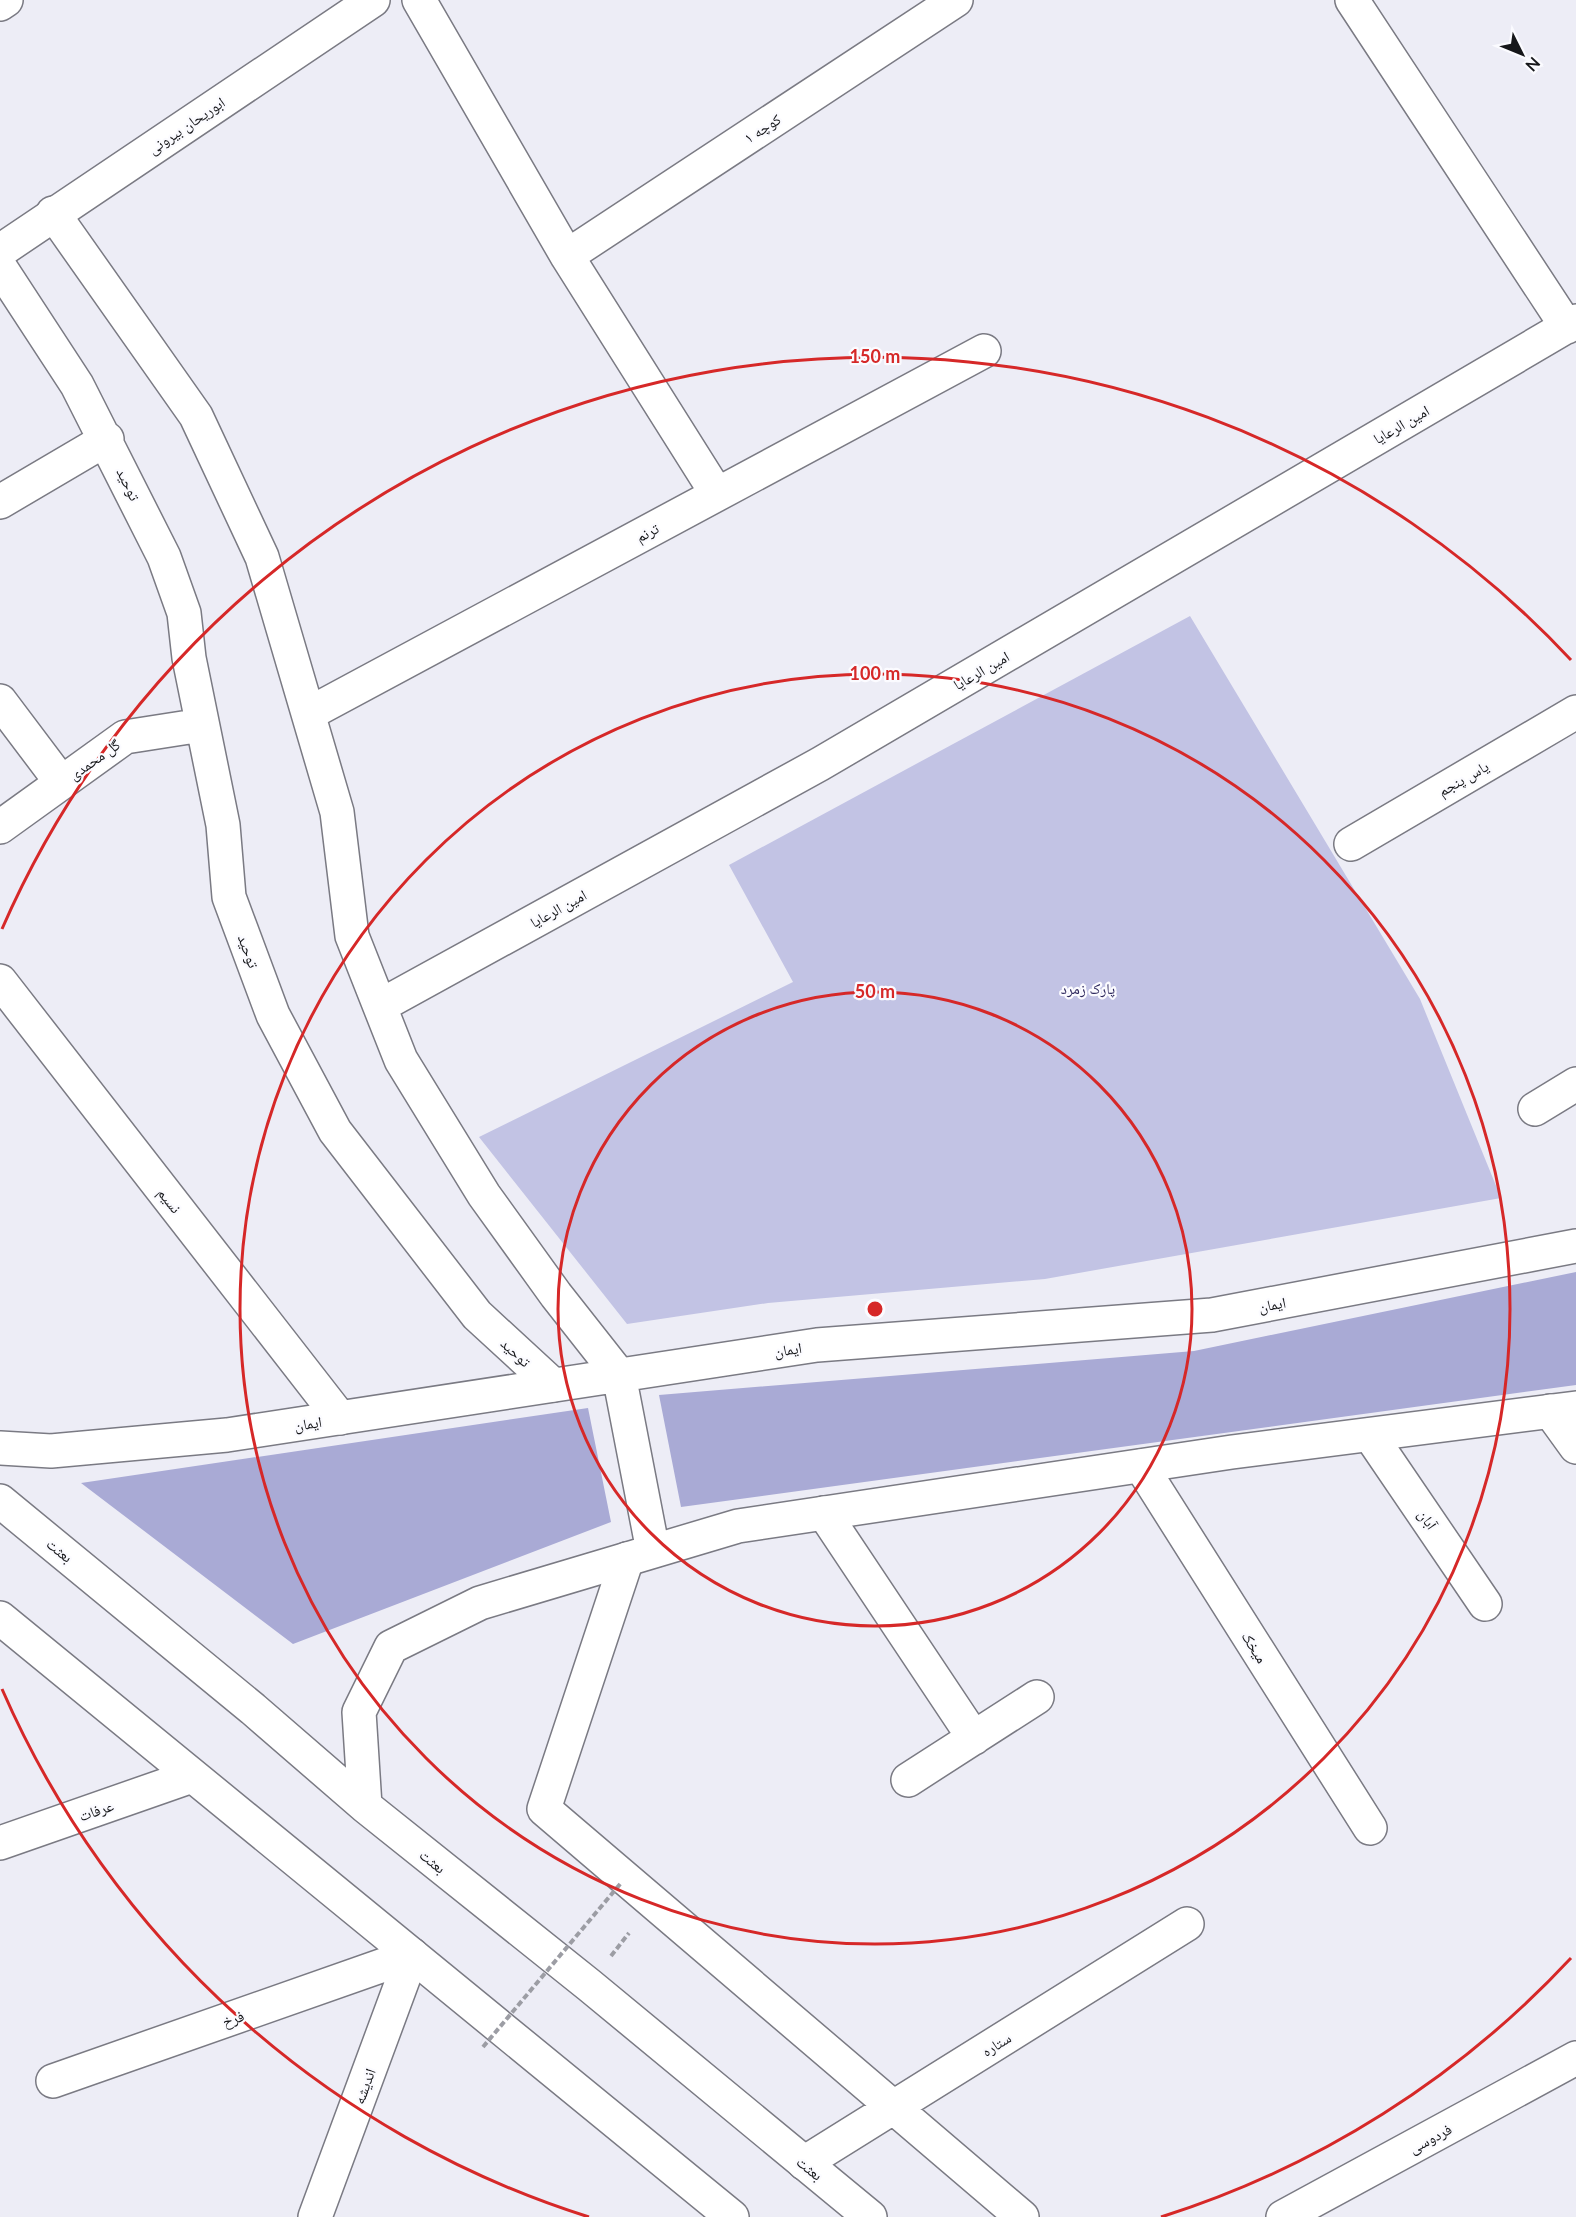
<svg xmlns="http://www.w3.org/2000/svg" width="1576" height="2217" viewBox="0 0 1576 2217" font-family="Lato,'Noto Naskh Arabic',sans-serif">
  <rect width="100%" height="100%" fill="#ededf6"/>
  <path fill="#c2c3e4" d="M 1190,616 L 1420,999 L 1501,1198 L 1045,1279 L 768,1303 L 627,1324 L 479,1137 L 793,982 L 729,865 Z"/>
  <path fill="#a9aad5" d="M 1576,1272 L 1576,1385 L 681,1507 L 659,1395 L 1194,1351 Z
    M 588,1408 L 611,1522 L 293,1644 L 81,1483 Z"/>
  <g fill="none" stroke-linecap="round" stroke-linejoin="round">
    <g stroke="#7a7a83" stroke-width="36">
      <path id="minor" d="M 419,0 L 567,256 L 717,494
        M 1352,0 L 1567,327
        M 53,213 L 196,416 L 262,557 L 337,812 L 352,936 L 401,1060 L 484,1195 L 556,1295 L 619,1375
        M 567,256 L 956,0
        M 0,267 L 77,385 L 164,557 L 184,613 L 189,658 L 223,825 L 229,897 L 273,1015 L 335,1131 L 477,1315 L 553,1385
        M 0,502 L 107,439
        M 0,701 L 61,782
        M 310,713 L 984,351
        M 0,827 L 125,737 L 202,725
        M 1351,844 L 1576,712
        M 0,981 L 340,1418
        M 380,1006 L 820,764 L 1576,321
        M 1535,1109 L 1576,1084
        M 1550,1411 L 1576,1447
        M 1370,1435 L 1485,1604
        M 1141,1466 L 1370,1828
        M 824,1513 L 974,1738
        M 627,1559 L 544,1809 L 1022,2217
        M 908,1780 L 1037,1697
        M 0,1843 L 192,1776
        M 53,2081 L 412,1955
        M 804,2163 L 1187,1924
        M 315,2217 L 412,1955
        M 1283,2217 L 1576,2058"/>
    </g>
    <g stroke="#7a7a83" stroke-width="36">
      <path id="major" d="M 0,4 L 6,0
        M 0,251 L 373,0
        M 619,1375 L 653,1551
        M 0,1448 L 51,1451 L 227,1435 L 817,1345 L 1212,1315 L 1576,1246
        M 0,1501 L 253,1709 L 365,1806 L 589,1985 L 870,2217
        M 0,1618 L 732,2217
        M 365,1806 L 359,1712 L 391,1647 L 480,1603 L 738,1526 L 1232,1452 L 1576,1408"/>
    </g>
    <path stroke="#9c9da4" stroke-width="4" stroke-dasharray="6 3" stroke-linecap="butt" d="M 611,1956 L 629,1933"/>
    <use href="#minor" stroke="#fff" stroke-width="33"/>
    <use href="#major" stroke="#fff" stroke-width="33"/>
    <path stroke="#9c9da4" stroke-width="4" stroke-dasharray="6 3" stroke-linecap="butt" d="M 483,2047 L 621,1883"/>
  </g>
  <g fill="none" stroke="#d62828" stroke-width="3">
    <circle cx="875" cy="1309" r="317"/>
    <circle cx="875" cy="1309" r="635"/>
    <path d="M1571 1958A952 952 0 0 1 1161 2217M589 2217A952 952 0 0 1 2 1689M2 929A952 952 0 0 1 1571 660"/>
  </g>
  <g text-anchor="middle" dominant-baseline="central" stroke-width="4.5" stroke-linejoin="round" paint-order="stroke">
    <g font-size="15" fill="#16171a" stroke="#fbfbff">
      <text transform="translate(186 125) rotate(-34)">ابوریحان بیرونی</text>
      <text transform="translate(762 128) rotate(-33)">کوچه ۱</text>
      <text transform="translate(1401 424) rotate(-30)">امین الرعایا</text>
      <text transform="translate(129 484) rotate(64)">توحید</text>
      <text transform="translate(647 532) rotate(-28)">ترنم</text>
      <text transform="translate(981 670) rotate(-30)">امین الرعایا</text>
      <text transform="translate(94 759) rotate(-35)">گل محمدی</text>
      <text transform="translate(1463 778) rotate(-30)">یاس پنجم</text>
      <text transform="translate(558 908) rotate(-29)">امین الرعایا</text>
      <text transform="translate(249 951) rotate(70)">توحید</text>
      <text transform="translate(170 1200) rotate(52)">نسیم</text>
      <text transform="translate(1272 1304) rotate(-11)">ایمان</text>
      <text transform="translate(788 1349) rotate(-9)">ایمان</text>
      <text transform="translate(516 1352) rotate(43)">توحید</text>
      <text transform="translate(308 1423) rotate(-9)">ایمان</text>
      <text transform="translate(1428 1519) rotate(56)">آبان</text>
      <text transform="translate(60 1550) rotate(39)">بعثت</text>
      <text transform="translate(1255 1647) rotate(58)">میخک</text>
      <text transform="translate(96 1810) rotate(-19)">عرفات</text>
      <text transform="translate(433 1861) rotate(39)">بعثت</text>
      <text transform="translate(233 2018) rotate(-19)">فرخ</text>
      <text transform="translate(996 2044) rotate(-32)">ستاره</text>
      <text transform="translate(364 2086) rotate(-70)">اندیشه</text>
      <text transform="translate(1430 2138) rotate(-28)">فردوسی</text>
      <text transform="translate(810 2168) rotate(39)">بعثت</text>
    </g>
    <g font-size="15" fill="#2e295e" stroke="#fbfbff">
      <text x="1088" y="988">پارک زمرد</text>
    </g>
  </g>
  <circle cx="875" cy="1309" r="9" fill="#d62828" stroke="#fbfbff" stroke-width="3"/>
  <g font-size="18" text-anchor="middle" font-weight="bold" fill="#d62828" stroke="#fbfbff" stroke-width="4.5" stroke-linejoin="round" paint-order="stroke">
    <text x="875" y="363">150 m</text>
    <text x="875" y="680">100 m</text>
    <text x="875" y="998">50 m</text>
  </g>
  <g transform="translate(1522 54) rotate(133)" stroke="#fbfbff" stroke-width="4.5" paint-order="stroke">
  <path d="M0-4.5L10 22L0 15L-10 22Z" fill="#16171a"/>
  <text y="-9" font-size="16" font-weight="bold" text-anchor="middle" fill="#16171a">N</text>
  </g>
</svg>
